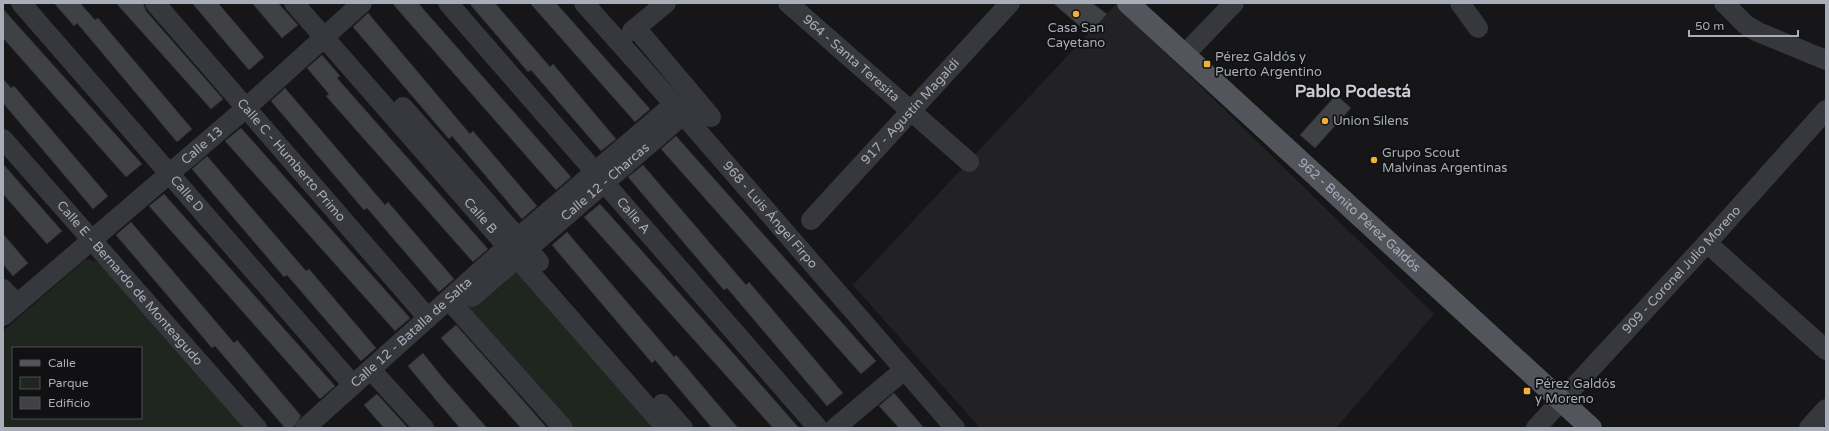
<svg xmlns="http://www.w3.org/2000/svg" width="1829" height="431" viewBox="0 0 1829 431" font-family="'Varela Round',sans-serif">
  <rect width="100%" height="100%" fill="#161618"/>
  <path fill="#222225" d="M 1116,4 L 1434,314 L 1336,428 L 980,428 L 853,285 Z"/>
  <path fill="#1e261f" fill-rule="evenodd" d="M 517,258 L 666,428 L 563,428 L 457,310 Z
    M 86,259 L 102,263 L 246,428 L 3,428 L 3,331 ZM 13,348 L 141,348 L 141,418 L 13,418 Z"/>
  <path fill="#404145" stroke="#303034" d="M 54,3 L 80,3 L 95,20 L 98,18 L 192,129 L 177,142 L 77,23 L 74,26 Z
    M 116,3 L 143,3 L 146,11 L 223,99 L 211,109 Z
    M 192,3 L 218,3 L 264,57 L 249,70 Z
    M 252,3 L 278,3 L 298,25 L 282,38 Z
    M 392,3 L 418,3 L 571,177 L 556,190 Z
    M 469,3 L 495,3 L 550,67 L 553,64 L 616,139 L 601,151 L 531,70 L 528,72 Z
    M 530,3 L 556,3 L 650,109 L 635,122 Z
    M 1053,3 L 1092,3 L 1107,14 L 1089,34 Z
    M 3,9 L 142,164 L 126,177 L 3,38 Z
    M 368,13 L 470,134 L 473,131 L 537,206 L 522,219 L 452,136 L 449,139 L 353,27 Z
    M 322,55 L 340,76 L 337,78 L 488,249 L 473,262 L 326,96 L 329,94 L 307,68 Z
    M 3,79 L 11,88 L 14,86 L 108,196 L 93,209 L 3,103 Z
    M 285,88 L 385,205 L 388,202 L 454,279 L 439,292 L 367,208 L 364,210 L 271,101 Z
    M 1336,95 L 1351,108 L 1315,148 L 1300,135 Z
    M 241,128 L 410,318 L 395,331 L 225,141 Z
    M 676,136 L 876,361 L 861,374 L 661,149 Z
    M 207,156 L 306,271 L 309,269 L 376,348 L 361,361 L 287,275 L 284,277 L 192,169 Z
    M 3,164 L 62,231 L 47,244 L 3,194 Z
    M 643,165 L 746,285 L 749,282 L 843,393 L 827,406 L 727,288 L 724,290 L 628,177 Z
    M 164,194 L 335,386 L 320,399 L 149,206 Z
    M 600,204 L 732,352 L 799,428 L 773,428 L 660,302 L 584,217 Z
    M 131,222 L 234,343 L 237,340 L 301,416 L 293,428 L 285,428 L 215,346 L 212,348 L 116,235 Z
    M 567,232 L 674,357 L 676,355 L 738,428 L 712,428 L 655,360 L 652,363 L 552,245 Z
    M 3,234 L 28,263 L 13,276 L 3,264 Z
    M 456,325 L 513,389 L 547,428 L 521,428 L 461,361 L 441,338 Z
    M 423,353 L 442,377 L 487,428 L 460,428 L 436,400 L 408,366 Z
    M 894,393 L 924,428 L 899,428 L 879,406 Z
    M 377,394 L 408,428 L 384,428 L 364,405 Z"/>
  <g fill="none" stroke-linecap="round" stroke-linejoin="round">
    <g stroke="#37383d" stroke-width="20">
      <path id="s1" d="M 21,3 L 353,385"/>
      <path id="s2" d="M 155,3 L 428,318"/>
      <path id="s3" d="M 294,3 L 666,428"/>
      <path id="s4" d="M 448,3 L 818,428"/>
      <path id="s5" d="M 584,3 L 674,104 L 955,428"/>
      <path id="s6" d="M 788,3 L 969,162"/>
      <path d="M 1460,3 L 1478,28"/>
      <path d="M 1724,3 L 1746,25 L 1758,32 L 1826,60"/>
      <path d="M 636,28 L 711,117"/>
      <path d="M 632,31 L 666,3"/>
      <path d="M 1184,55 L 1234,3"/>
      <path d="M 403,107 L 539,262"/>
      <path id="s7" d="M 3,139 L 257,428"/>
      <path id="s8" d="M 811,220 L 1010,3"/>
      <path d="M 1707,243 L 1826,350"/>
      <path d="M 3,289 L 17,304"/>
      <path id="s9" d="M 472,297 L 683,115"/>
      <path d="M 449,300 L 563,428"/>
      <path id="s10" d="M 3,316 L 246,108 L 362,3"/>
      <path d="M 371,370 L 424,428"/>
      <path d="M 662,404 L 683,428"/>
      <path id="s11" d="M 305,428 L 507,247 L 674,104"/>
      <path d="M 835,428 L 904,370"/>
      <path id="s12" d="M 1536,428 L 1707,243 L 1826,110"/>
      <path d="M 1809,428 L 1826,409"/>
    </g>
    <path stroke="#53555c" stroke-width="22" id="s13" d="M 1128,3 L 1591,428"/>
  </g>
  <g fill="#f2b134" stroke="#111113" stroke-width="1.5">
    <circle cx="1076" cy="14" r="4"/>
    <rect x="1203" y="60" width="8" height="8" rx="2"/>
    <circle cx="1325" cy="121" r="4"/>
    <circle cx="1374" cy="160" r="4"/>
    <rect x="1523" y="387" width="8" height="8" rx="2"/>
  </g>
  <g text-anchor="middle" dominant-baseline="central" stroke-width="3.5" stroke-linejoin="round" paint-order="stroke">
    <g font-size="13" fill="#a8adb8" stroke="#111113" text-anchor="start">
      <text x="1076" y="28" text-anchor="middle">Casa San<tspan x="1076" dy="15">Cayetano</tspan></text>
      <text x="1215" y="57">Pérez Galdós y<tspan x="1215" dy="15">Puerto Argentino</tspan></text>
      <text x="1333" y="121">Union Silens</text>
      <text x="1382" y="153">Grupo Scout<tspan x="1382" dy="15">Malvinas Argentinas</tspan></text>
      <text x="1535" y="384">Pérez Galdós<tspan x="1535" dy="15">y Moreno</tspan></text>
    </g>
    <g font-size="13" fill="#a8adb8" stroke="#111113">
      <text stroke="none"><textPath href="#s6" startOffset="84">964 - Santa Teresita</textPath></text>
      <text stroke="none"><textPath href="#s8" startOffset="147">917 - Agustín Magaldi</textPath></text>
      <text stroke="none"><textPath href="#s10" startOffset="262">Calle 13</textPath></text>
      <text stroke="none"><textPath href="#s2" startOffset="208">Calle C - Humberto Primo</textPath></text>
      <text stroke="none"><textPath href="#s9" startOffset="176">Calle 12 - Charcas</textPath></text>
      <text stroke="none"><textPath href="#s1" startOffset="253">Calle D</textPath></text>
      <text stroke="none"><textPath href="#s4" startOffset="282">Calle A</textPath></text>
      <text stroke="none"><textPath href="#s5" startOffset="282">968 - Luis Ángel Firpo</textPath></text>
      <text stroke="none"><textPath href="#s13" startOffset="314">962 - Benito Pérez Galdós</textPath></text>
      <text stroke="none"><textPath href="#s3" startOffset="283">Calle B</textPath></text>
      <text stroke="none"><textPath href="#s12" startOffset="215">909 - Coronel Julio Moreno</textPath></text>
      <text stroke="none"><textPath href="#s7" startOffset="192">Calle E - Bernardo de Monteagudo</textPath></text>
      <text stroke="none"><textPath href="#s11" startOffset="143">Calle 12 - Batalla de Salta</textPath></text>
    </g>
    <g font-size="17" font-weight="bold" fill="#c9ccd4" stroke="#111113">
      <text x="1353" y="91">Pablo Podestá</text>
    </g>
  </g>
  <rect width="1829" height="431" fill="none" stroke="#a8adb8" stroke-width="8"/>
  <rect x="12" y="347" width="130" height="72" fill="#111113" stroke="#4d4f55"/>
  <rect x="20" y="360" width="20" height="6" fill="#53555c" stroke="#4d4f55"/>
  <text x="48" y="367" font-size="12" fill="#a8adb8">Calle</text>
  <rect x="20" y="377" width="20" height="12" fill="#1e261f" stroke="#4d4f55"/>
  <text x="48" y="387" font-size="12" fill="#a8adb8">Parque</text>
  <rect x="20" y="397" width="20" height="12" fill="#404145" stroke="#4d4f55"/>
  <text x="48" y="407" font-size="12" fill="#a8adb8">Edificio</text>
  <path d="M1689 30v6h109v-6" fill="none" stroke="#a8adb8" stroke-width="2"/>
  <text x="1695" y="30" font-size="12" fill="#a8adb8" stroke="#111113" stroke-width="3" paint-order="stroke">50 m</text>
</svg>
